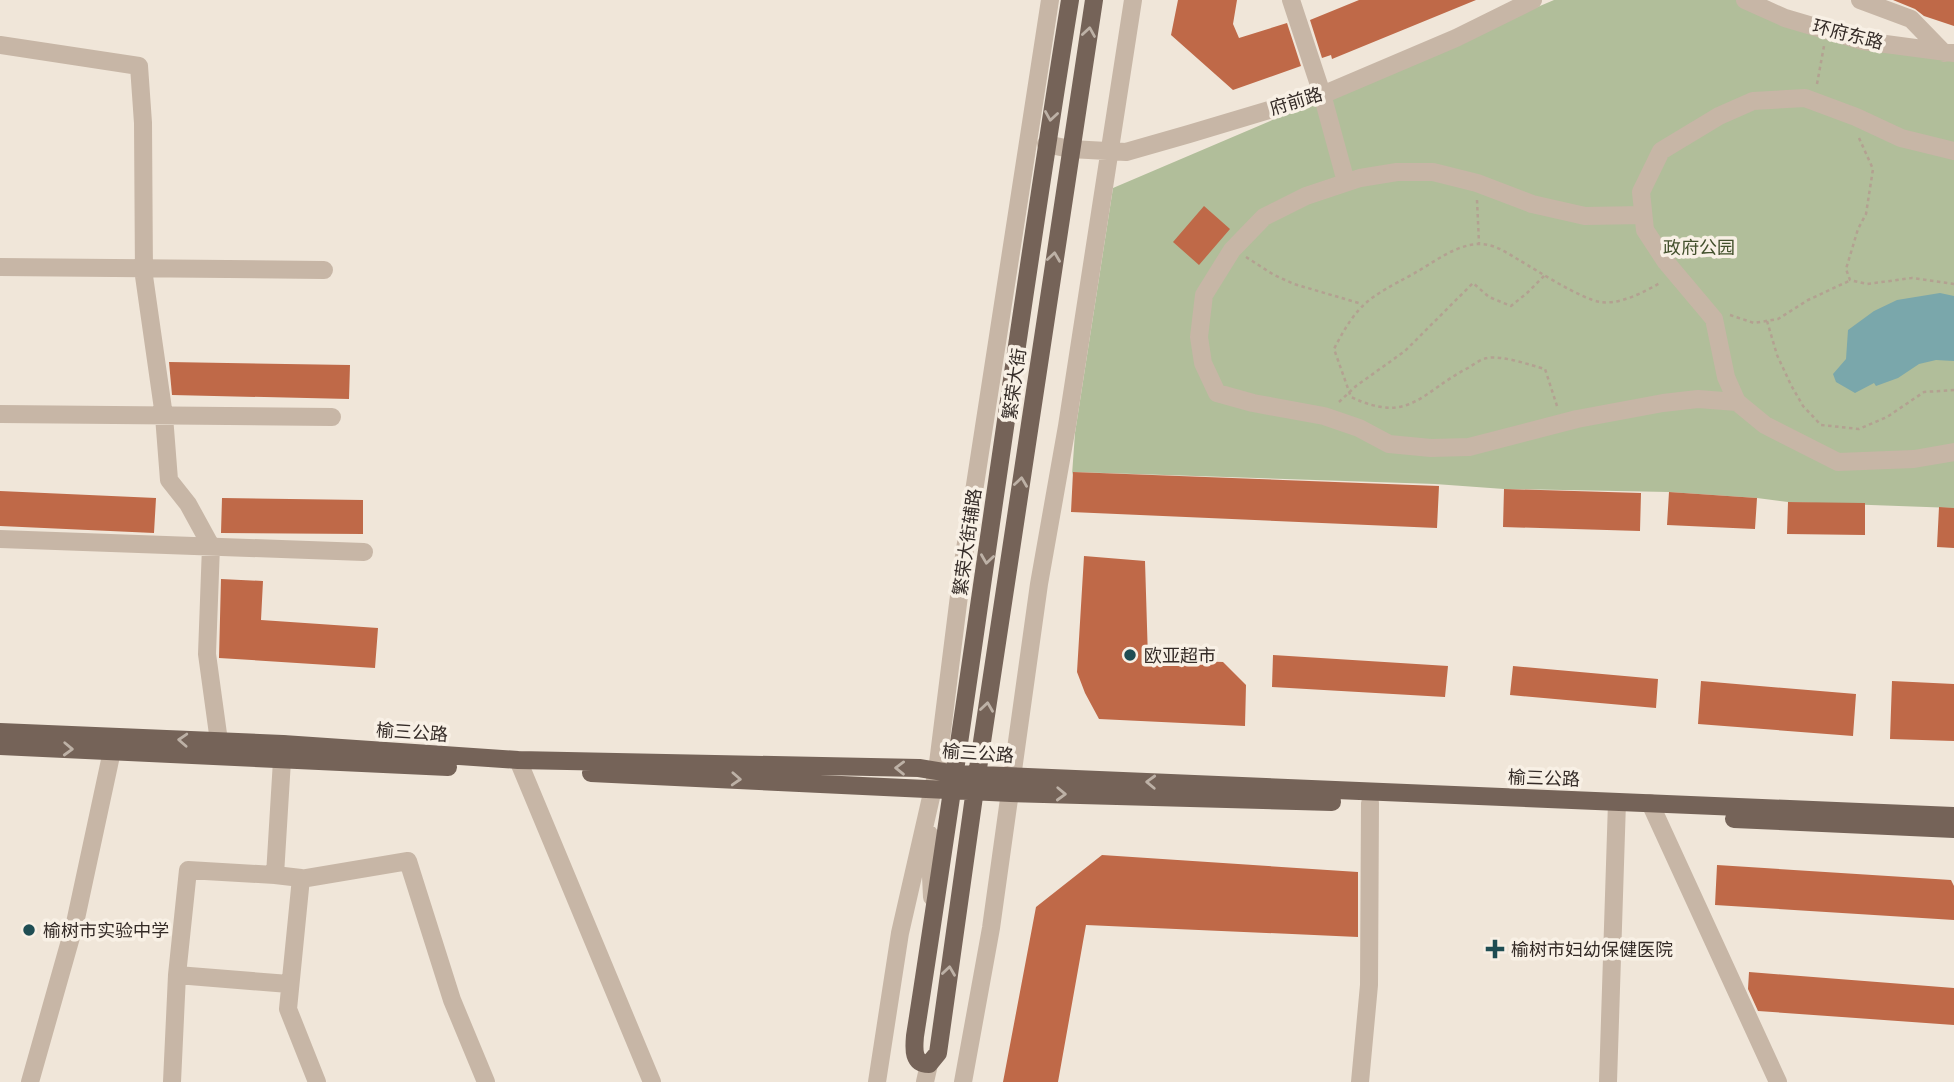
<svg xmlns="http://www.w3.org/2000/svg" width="1954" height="1082" viewBox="0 0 1954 1082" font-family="'Archivo Narrow','Noto Sans SC',sans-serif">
  <rect width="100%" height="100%" fill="#f0e6d9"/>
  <path fill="#b1be9a" d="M 1554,0 L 1749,0 L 1819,28 L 1954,53 L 1954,508 L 1788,502 L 1757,498 L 1669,492 L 1504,489 L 1435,484 L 1073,472 L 1072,475 L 1075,433 L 1113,188 Z"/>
  <path fill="#7aa7ab" d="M 1940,293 L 1954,296 L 1954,361 L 1936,360 L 1919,364 L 1898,378 L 1876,386 L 1874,383 L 1855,393 L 1836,382 L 1833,374 L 1846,359 L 1848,330 L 1874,311 L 1897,300 Z"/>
  <path fill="#bf6948" d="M 1178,0 L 1237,0 L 1233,24 L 1239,38 L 1287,23 L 1301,66 L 1233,90 L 1171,35 Z
    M 1359,0 L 1476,0 L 1332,59 L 1331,55 L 1322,58 L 1310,20 Z
    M 1893,0 L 1954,0 L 1954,26 L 1924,16 L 1915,9 Z
    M 1204,206 L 1230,229 L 1199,265 L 1173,242 Z
    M 169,362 L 350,365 L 349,399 L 172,395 Z
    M 1073,472 L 1439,486 L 1437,528 L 1071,512 Z
    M 1504,489 L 1641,493 L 1640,531 L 1503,527 Z
    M 0,491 L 156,498 L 154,533 L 0,526 Z
    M 1669,492 L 1757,498 L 1755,529 L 1667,525 Z
    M 222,498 L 363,500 L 363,534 L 221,533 Z
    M 1788,502 L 1865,503 L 1865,535 L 1787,534 Z
    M 1939,507 L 1954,508 L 1954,548 L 1937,547 Z
    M 1084,556 L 1145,561 L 1148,659 L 1223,662 L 1246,685 L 1245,726 L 1099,719 L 1085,693 L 1077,672 Z
    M 221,579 L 263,581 L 261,620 L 378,628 L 375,668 L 219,658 Z
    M 1273,655 L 1448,666 L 1445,697 L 1272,687 Z
    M 1513,666 L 1658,679 L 1656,708 L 1510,695 Z
    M 1701,681 L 1856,694 L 1853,736 L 1698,724 Z
    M 1892,681 L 1954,684 L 1954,741 L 1890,739 Z
    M 1102,855 L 1358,872 L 1358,937 L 1086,925 L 1058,1082 L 1003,1082 L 1036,907 Z
    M 1717,865 L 1951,880 L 1954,886 L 1954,920 L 1715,905 Z
    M 1749,972 L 1954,988 L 1954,1025 L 1758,1011 L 1748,989 Z"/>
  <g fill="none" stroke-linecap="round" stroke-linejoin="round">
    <path stroke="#b3a191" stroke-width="2.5" stroke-dasharray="3.5 3.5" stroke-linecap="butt" d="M 1817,84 L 1824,46
      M 1859,138 L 1873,169 L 1866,214 L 1858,229 L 1846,269 L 1850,280 L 1867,284 L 1912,278 L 1954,284
      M 1477,200 L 1479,243
      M 1246,257 L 1274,275 L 1294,284 L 1362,304
      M 1730,315 L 1754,323 L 1778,319 L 1808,300 L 1851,280
      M 1767,321 L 1777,355 L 1791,385 L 1803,406 L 1821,425 L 1859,429 L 1887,417 L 1924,392 L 1954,390
      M 1339,402 L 1356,386 L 1405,351 L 1473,283 L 1489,297 L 1511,306 L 1527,293 L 1544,276
      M 1557,406 L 1545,369 C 1530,365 1502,355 1487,358 C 1481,359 1473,365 1468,368 C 1421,392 1410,425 1351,397 L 1334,349 C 1358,302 1369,298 1413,274 C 1433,263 1456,244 1480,244 C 1495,244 1507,253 1519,260 C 1538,271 1579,298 1600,302 C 1620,305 1644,292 1660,283"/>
    <path stroke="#c7b6a6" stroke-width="18" d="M 1291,0 L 1322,94 L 1346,182
      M 1745,0 L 1785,18 L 1863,41 L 1954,53
      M 1860,0 L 1911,19 L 1944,53
      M 0,45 L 139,66 L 143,123 L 144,276 L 164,416 L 169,480 L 188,504 L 211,546 L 207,654 L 221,756
      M 1046,144 L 1070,149 L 1126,152 L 1189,134 L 1329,92 L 1456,38 L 1533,0
      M 1954,151 L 1901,138 L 1856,117 L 1805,98 L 1753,101 L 1719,116 L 1661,151 L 1641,192 L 1645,230 L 1666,262 L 1714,319 L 1726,377 L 1737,402 L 1765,425 L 1838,462 L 1914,459 L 1954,452
      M 1643,215 L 1585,216 L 1532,204 L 1477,183 L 1433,172 L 1397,172 L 1360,178 L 1306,196 L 1264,217 L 1232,250 L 1204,295 L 1199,337 L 1203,363 L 1217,393 L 1253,403 L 1324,416 L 1359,428 L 1389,444 L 1431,448 L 1469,447 L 1577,419 L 1663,403 L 1698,399 L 1737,402
      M 0,267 L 324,270
      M 0,414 L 332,417
      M 0,539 L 364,552
      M 283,744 L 275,875 L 301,878 L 288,1009 L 317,1082
      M 518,760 L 652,1082
      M 1650,803 L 1778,1082
      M 929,834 L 932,897
      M 275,875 L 188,870 L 177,975 L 289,984
      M 301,879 L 408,861 L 452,1000 L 486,1082
      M 30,1082 L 75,923 L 115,737
      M 172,1082 L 177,975
      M 877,1082 L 900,933 L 937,771 L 964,556 L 1050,0
      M 925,1082 L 929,1064
      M 963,1082 L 991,928 L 1039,584 L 1067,426 L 1133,0
      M 1360,1082 L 1369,985 L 1370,803
      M 1608,1082 L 1617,802"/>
    <path stroke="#756358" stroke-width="18" d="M 1070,0 C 1014,345 969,691 915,1036 C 914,1048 912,1064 929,1064 L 938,1053 L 977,775 L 1094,0
      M 0,732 L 283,744 L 518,760 L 919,768 L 956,774 L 1954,816
      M 0,746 L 448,767
      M 591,773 L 1011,793 L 1332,802
      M 1734,819 L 1954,829"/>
  </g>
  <defs><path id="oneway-chevron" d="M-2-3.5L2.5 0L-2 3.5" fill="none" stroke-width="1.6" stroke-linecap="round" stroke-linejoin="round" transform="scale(1.75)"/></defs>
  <g stroke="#bdb1a6">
    <use href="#oneway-chevron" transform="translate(1089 32) rotate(-81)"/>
    <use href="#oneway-chevron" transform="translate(1051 116) rotate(99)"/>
    <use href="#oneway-chevron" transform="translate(1054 257) rotate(-82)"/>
    <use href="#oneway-chevron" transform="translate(1021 482) rotate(-82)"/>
    <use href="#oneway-chevron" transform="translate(987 559) rotate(98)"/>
    <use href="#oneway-chevron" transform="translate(987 707) rotate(-82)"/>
    <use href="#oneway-chevron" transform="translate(183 740) rotate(-177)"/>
    <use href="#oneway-chevron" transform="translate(68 749) rotate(2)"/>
    <use href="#oneway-chevron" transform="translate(900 768) rotate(-179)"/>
    <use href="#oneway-chevron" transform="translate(736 779) rotate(3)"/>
    <use href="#oneway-chevron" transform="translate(1151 782) rotate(-178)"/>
    <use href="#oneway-chevron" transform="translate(1061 794) rotate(2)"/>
    <use href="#oneway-chevron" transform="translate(949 971) rotate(-82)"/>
  </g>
  <g fill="#1f4d53" stroke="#f8f0e5" stroke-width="2.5">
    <circle cx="1130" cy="655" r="7"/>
    <circle cx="29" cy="930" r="7"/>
    <path d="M1491.5 938.5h7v7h7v7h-7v7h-7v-7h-7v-7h7z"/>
  </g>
  <g text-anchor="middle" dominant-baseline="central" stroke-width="7" stroke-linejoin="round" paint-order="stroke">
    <g font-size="18" fill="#342b27" stroke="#f8f0e5">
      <text transform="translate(1848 34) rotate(14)">环府东路</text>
      <text transform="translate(1296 101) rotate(-17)">府前路</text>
      <text transform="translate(1014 384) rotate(-82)">繁荣大街</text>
      <text transform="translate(967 542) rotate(-82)">繁荣大街辅路</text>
      <text transform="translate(412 732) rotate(4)">榆三公路</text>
      <text transform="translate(978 753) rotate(4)">榆三公路</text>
      <text transform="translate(1544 778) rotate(2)">榆三公路</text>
    </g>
    <g font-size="18" fill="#42502c" stroke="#f8f0e5">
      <text x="1699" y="247">政府公园</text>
    </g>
    <g font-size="18" fill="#342b27" stroke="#f8f0e5" text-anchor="start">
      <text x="1144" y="655">欧亚超市</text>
      <text x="43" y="930">榆树市实验中学</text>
      <text x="1511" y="949">榆树市妇幼保健医院</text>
    </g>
  </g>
</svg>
